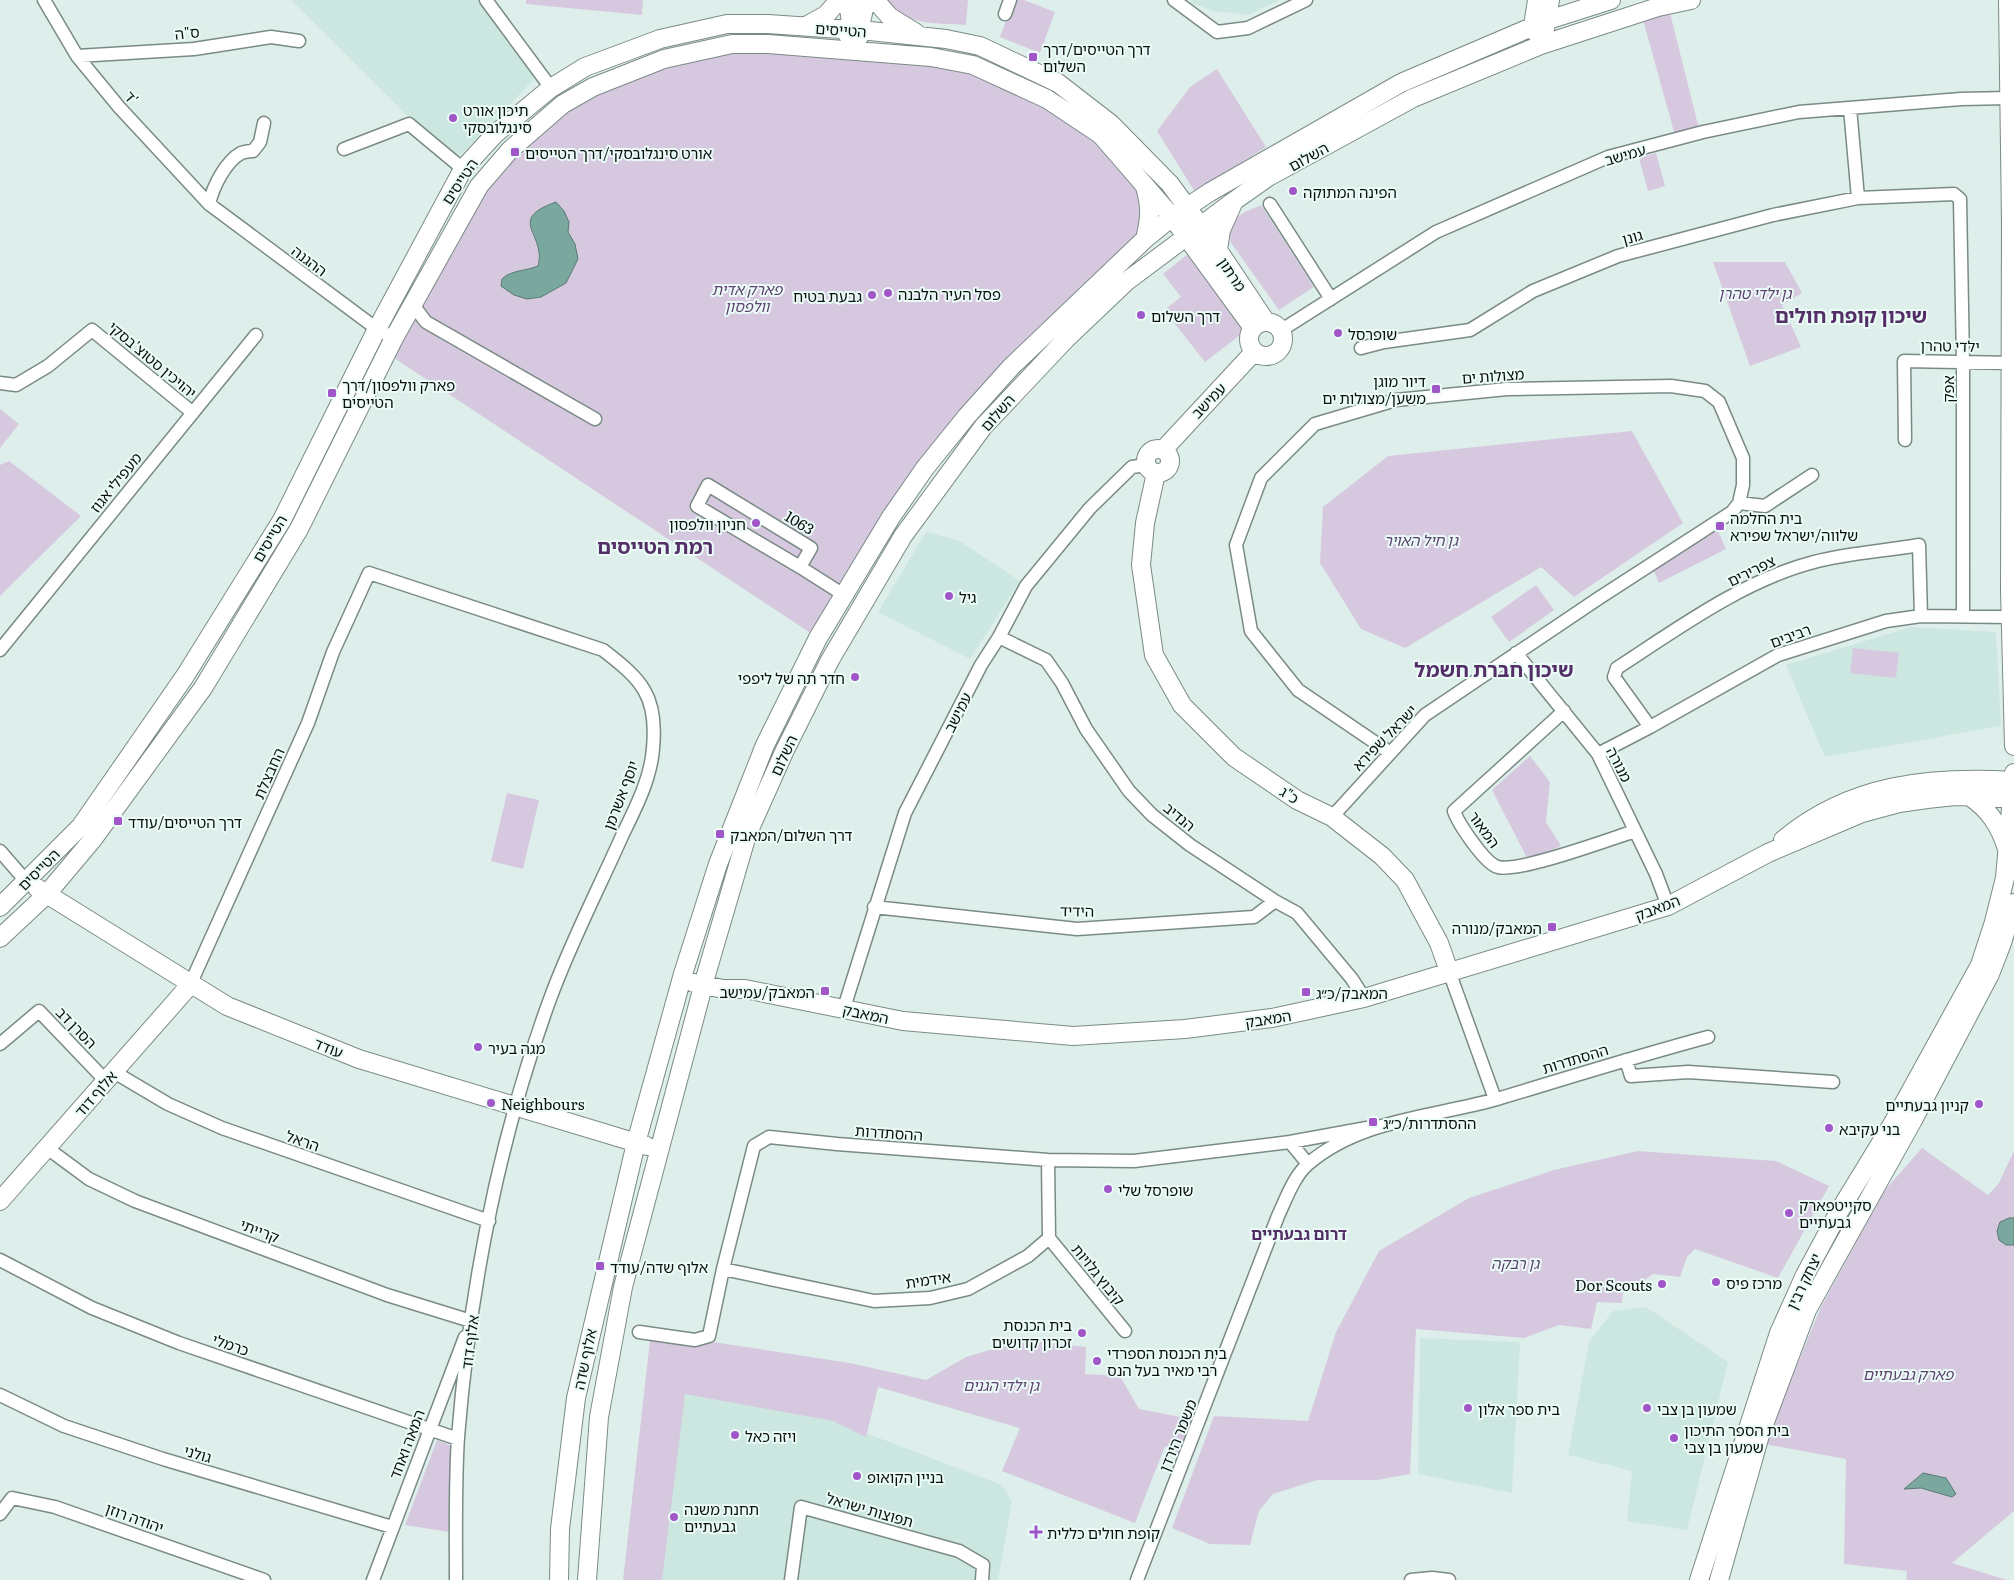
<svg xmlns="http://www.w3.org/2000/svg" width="2014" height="1580" viewBox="0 0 2014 1580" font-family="Literata,'Noto Sans Hebrew',serif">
  <rect width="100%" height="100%" fill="#deefeb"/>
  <path fill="#cce6e0" d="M 291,0 L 482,0 L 540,73 L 454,162 Z
    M 1190,0 L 1280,0 L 1248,15 L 1214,11 L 1193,4 Z
    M 926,532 L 958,540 L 1020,581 L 970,659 L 878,612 Z
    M 1911,627 L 1996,632 L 2001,726 L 1825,757 L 1786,665 Z
    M 1646,1307 L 1728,1362 L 1687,1530 L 1627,1521 L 1632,1471 L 1568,1455 L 1589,1342 L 1613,1311 Z
    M 1420,1338 L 1520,1342 L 1512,1493 L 1418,1474 Z
    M 674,1387 L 837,1422 L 1002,1485 L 1012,1501 L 998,1580 L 653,1580 Z"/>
  <path fill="#d6c9df" d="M 526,0 L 643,0 L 642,15 L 526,4 Z
    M 884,0 L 968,0 L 966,25 C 930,22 912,27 884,0 Z
    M 1014,0 L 1024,0 L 1055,12 L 1040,53 L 1000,37 Z
    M 1670,13 L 1700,133 L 1676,139 L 1643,20 Z
    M 730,48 L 955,67 L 1001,84 L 1101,135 L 1172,217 L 967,416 L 818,638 L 391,356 L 483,186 L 524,142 L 592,91 L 666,63 Z
    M 1217,69 L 1266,147 L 1195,192 L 1157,131 L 1190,87 Z
    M 1656,153 L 1665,186 L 1648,191 L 1639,158 Z
    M 1261,205 L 1314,287 L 1279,310 L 1231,243 C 1226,218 1240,214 1261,205 Z
    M 1189,253 L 1248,329 L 1205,362 L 1164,310 L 1181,297 L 1163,274 Z
    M 1713,262 L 1785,262 L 1802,293 L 1782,305 L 1801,347 L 1750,366 Z
    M 0,409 L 19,424 L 0,448 Z
    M 1632,431 L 1683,523 L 1574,597 L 1541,567 L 1405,648 L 1361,629 L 1320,563 L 1323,507 L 1388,456 Z
    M 9,461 L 81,516 L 0,596 L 0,465 Z
    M 1715,524 L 1726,549 L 1659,583 L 1652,566 Z
    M 1536,585 L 1554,610 L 1509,642 L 1491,617 Z
    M 1853,648 L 1899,653 L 1896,678 L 1850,673 Z
    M 1530,756 L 1550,782 L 1546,822 L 1561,846 L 1528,860 L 1492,790 Z
    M 507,793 L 539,800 L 523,869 L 491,861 Z
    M 1922,1148 L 1988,1195 L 1999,1183 L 2014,1151 L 2014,1511 L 1952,1563 L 2007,1580 L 1906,1580 L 1907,1571 L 1844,1564 L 1846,1459 L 1764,1444 L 1821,1307 L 1885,1190 Z
    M 1638,1151 L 1776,1161 L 1829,1186 L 1778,1278 L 1695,1249 L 1687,1257 L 1680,1277 L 1653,1274 L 1635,1287 L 1623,1287 L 1622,1303 L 1597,1302 L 1591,1329 L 1559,1325 L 1524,1338 L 1416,1329 L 1410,1474 L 1377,1480 L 1317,1480 L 1273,1494 L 1259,1511 L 1250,1545 L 1210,1544 L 1172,1528 L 1214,1416 L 1308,1421 L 1336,1332 L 1379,1251 L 1469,1198 L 1554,1170 Z
    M 650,1340 L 713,1342 L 850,1363 L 926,1380 L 966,1357 L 1024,1340 L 1086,1347 L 1085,1374 L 1120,1376 L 1139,1409 L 1197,1420 L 1186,1458 L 1165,1446 L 1135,1523 L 1002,1471 L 1020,1428 L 878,1387 L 866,1437 L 833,1421 L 685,1394 L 662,1580 L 623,1580 Z
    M 437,1440 L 452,1446 L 449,1532 L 405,1525 Z"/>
  <path fill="#7ba89e" stroke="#597a73" d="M 556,202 L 564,211 L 569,222 L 568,232 L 575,244 L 578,259 L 566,283 L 541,297 L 527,299 L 514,295 L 501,286 L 502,279 C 511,270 526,271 538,266 C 547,234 505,220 556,202 Z
    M 2009,1218 L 2014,1218 L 2014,1245 L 2006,1245 L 1999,1240 L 1997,1231 L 2000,1222 Z
    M 1923,1473 L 1946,1478 L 1956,1494 L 1952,1497 L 1921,1488 L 1904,1489 Z"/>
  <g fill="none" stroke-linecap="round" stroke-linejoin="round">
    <g stroke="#7a8a86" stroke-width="15">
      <path id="street" d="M 44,0 L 77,56 L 119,107 L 209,204 L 377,329 L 394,338
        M 486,0 L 551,88
        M 1174,0 L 1217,32 L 1248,28 L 1306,0
        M 1005,14 L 1010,0
        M 77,56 L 194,49 L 271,37 L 299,41
        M 1850,108 L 1858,198
        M 344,149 L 409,124 L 463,169
        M 209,204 C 213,187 225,162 241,153 C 244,152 250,151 253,151 L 260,142 L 264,123
        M 1270,204 L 1331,299
        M 413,305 L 426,322 L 595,419
        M 1280,331 L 1436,232 L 1608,157 L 1703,132 L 1799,112 L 1961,99 L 2009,98
        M 1361,348 L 1384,342 L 1470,330 L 1533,291 L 1618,256 L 1773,215 L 1858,198 L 1954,194 L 1960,199 L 1963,362 L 1963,616
        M 0,383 L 16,385 L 48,366 L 92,330 L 193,413
        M 1905,440 L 1904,361 L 2014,363
        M 1739,503 L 1765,506 L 1812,475
        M 800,567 L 697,506 L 708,485 L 811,548 L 800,567 L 844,595
        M 999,637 L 1046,660 L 1062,683 L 1086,729 L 1129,791 L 1152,815 L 1190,845 L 1275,901 L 1297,913 L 1352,979 L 1364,998
        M 0,650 L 256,335
        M 1516,653 L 1598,754 L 1656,874 L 1668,906
        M 1564,711 L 1454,811 C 1458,823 1485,864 1498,867 C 1519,873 1610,839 1635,831
        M 1650,727 L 1614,677 L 1617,668 C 1677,629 1744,580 1814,562 C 1847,553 1885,551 1919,545 L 1921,616
        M 1598,754 L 1650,727 L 1778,655 L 1886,621 L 1921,616 L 2014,617
        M 1332,817 L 1425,715 L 1599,598 L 1732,512 L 1739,503 L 1743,485 L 1743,458 L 1719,402 L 1705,391 L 1671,386 L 1507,389 L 1396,400 L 1315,424 L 1261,478 L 1236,545 L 1251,631 L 1298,690 L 1389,752
        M 0,851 L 26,881
        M 874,907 L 1077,929 L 1254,917 L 1275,901
        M 1450,974 L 1495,1099
        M 190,985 L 308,723 L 333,652 L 369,573 L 603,650 C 642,680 658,696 653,748 C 651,779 635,809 622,836 C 598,890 570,944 550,999 C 499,1138 470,1289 458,1437 C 455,1484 456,1533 456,1580
        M 844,1008 L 905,813 L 981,665 L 999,637 L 1026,586 L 1090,508 L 1132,467 L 1146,465
        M 0,1044 L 39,1011 L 106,1081
        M 1626,1060 L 1631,1076 L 1688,1072 L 1833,1082
        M 114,1072 L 168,1104 L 222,1128 L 489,1221
        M 1290,1142 L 1308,1164
        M 47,1148 L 89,1179 L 135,1201 L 387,1295 L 471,1321
        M 1049,1238 L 1125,1331
        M 0,1260 L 92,1308 L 179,1343 L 458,1439
        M 723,1269 L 874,1301 L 930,1298 L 968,1289 L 1028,1256 L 1049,1238 L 1048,1160
        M 639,1332 L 695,1340 L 709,1336 L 723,1269 L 754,1146 L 769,1137 L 837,1144 L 1048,1160 L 1134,1161 L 1290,1142 L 1378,1126
        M 0,1395 L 64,1426 L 163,1459 L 392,1527
        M 0,1514 L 12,1498 L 55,1507 L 264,1580
        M 373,1580 L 465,1337
        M 791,1580 L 801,1507 L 959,1551 L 983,1565 L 982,1580
        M 1137,1580 L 1278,1216 C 1286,1199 1294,1176 1308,1164 C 1360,1119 1434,1117 1497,1099 C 1567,1078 1637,1056 1708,1037
        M 1411,1580 L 1432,1578 L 1449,1580"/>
    </g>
    <g stroke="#7a8a86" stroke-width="20">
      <path id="secondary" d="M 848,0 L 851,23 L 859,37
        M 875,0 L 890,17 L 916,33
        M 2008,0 L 2011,223 L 2010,590 L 2014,746
        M 806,26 L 826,15 L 839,0
        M 1545,29 L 1550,0
        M 1536,33 L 1533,26 L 1537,0
        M 847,34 L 861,22 L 866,0
        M 1145,187 C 1151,207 1150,220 1145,239
        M 1218,250 L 1221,230 L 1234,201
        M1249 339a17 17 0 1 1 34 0a17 17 0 1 1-34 0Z
        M1146 461a12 12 0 1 1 24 0a12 12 0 1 1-24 0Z
        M 1163,450 L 1254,352
        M 1156,473 L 1145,523 L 1141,565 L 1154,655 L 1182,705 L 1234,757 L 1297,800 L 1332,817 L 1382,856 L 1405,880 L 1439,943 L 1450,974
        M 1969,796 C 1989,809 2000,826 2007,849
        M 1783,840 C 1850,784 1930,776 2014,781
        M 37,888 L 227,1006 L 359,1059 L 647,1146
        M 0,907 L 81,826 L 185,676 L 282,520 L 377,329 L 463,169 L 495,134 L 551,88 L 585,67 L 660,39 L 727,24 L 768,24 L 870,31 L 946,39 L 980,46 L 1058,83 L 1111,124 L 1170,184 L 1218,250 L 1266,322
        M 0,938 L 46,895 L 93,839 L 203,688 L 299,529 L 394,338 L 479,186 L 510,150 L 563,104 L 593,87 L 664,59 L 732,44 L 768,44 L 931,57 L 973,65 L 1047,99 L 1101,135 L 1172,217 L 1253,328
        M 694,983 L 723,989 L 745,989 L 903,1021 L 1073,1036 L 1185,1029 L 1272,1018 L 1364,998 L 1668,906 L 1768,853 L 1862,813 L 1899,803 L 1927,799 L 1955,796 L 2014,798
        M 0,1201 L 190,985
        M 559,1580 L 560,1529 L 576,1398 L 636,1143 L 683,974 L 718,864 L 765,745 L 818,638 L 891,517 L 925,468 L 967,416 L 1011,367 L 1145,239 L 1172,217 L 1210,192 L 1401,83 L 1548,20 L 1611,0
        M 587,1580 L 599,1417 L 623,1287 L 706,975 L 747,835 L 785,750 L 830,660 L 903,536 L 983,427 L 1066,339 L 1127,281 L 1234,201 L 1268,177 L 1413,98 L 1541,45 L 1658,7 L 1691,0
        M 1699,1580 L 1779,1333 L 1805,1275 L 1840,1210 L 1893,1123 L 1980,965 L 1994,922 L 2005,878 L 2014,773
        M 1719,1580 L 1760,1435 L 1807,1310 L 1913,1120 L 1990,974 L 2002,943 L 2014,903"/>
    </g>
    <use href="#street" stroke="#fff" stroke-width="12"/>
    <use href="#secondary" stroke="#fff" stroke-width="18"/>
  </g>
  <g fill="#a055c8" stroke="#ebfcf8" stroke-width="2">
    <rect x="1028" y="52" width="10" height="10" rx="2.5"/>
    <circle cx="453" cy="118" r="5"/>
    <rect x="510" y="147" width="10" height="10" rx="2.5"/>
    <circle cx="1293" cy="191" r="5"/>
    <circle cx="888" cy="293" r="5"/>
    <circle cx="872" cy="295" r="5"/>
    <circle cx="1141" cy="315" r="5"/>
    <circle cx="1338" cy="333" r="5"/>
    <rect x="1431" y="384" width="10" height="10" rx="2.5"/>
    <rect x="327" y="388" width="10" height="10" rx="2.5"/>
    <circle cx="756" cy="523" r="5"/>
    <rect x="1715" y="521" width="10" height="10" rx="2.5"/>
    <circle cx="949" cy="596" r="5"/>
    <circle cx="855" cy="677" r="5"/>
    <rect x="113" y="816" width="10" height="10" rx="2.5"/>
    <rect x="715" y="829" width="10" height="10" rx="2.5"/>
    <rect x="1547" y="922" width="10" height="10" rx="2.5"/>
    <rect x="820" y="986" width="10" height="10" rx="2.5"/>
    <rect x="1301" y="987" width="10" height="10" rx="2.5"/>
    <circle cx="478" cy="1047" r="5"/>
    <circle cx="491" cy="1103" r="5"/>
    <circle cx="1979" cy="1104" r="5"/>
    <rect x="1368" y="1117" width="10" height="10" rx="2.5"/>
    <circle cx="1829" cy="1128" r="5"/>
    <circle cx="1108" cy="1189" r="5"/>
    <circle cx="1789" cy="1213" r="5"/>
    <rect x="595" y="1261" width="10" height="10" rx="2.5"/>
    <circle cx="1716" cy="1282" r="5"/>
    <circle cx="1662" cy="1284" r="5"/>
    <circle cx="1082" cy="1333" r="5"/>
    <circle cx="1097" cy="1361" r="5"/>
    <circle cx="1468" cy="1408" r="5"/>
    <circle cx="1647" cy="1408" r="5"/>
    <circle cx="735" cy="1435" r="5"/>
    <circle cx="1674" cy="1438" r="5"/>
    <circle cx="857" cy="1476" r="5"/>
    <circle cx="674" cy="1517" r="5"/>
    <path d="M1033.5 1524.5h5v5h5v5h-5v5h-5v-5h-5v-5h5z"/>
  </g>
  <g text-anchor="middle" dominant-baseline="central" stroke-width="4" stroke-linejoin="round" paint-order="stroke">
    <g font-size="15" fill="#0b100f" stroke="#ebfcf8">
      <text transform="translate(841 29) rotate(4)">הטייסים</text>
      <text transform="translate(187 32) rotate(-6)">ס"ה</text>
      <text transform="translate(132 97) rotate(49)">ד'</text>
      <text transform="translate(1625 154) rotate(-16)">עמישב</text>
      <text transform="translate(1308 156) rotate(-29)">השלום</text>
      <text transform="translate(459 181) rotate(-56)">הטייסים</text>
      <text transform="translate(1632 236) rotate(-15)">גונן</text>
      <text transform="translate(310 260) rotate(37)">ההגנה</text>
      <text transform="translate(1233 274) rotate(56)">מרתון</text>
      <text transform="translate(1950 345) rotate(1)">ילדי טהרן</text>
      <text transform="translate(153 359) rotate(40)">יהויכין סטוצ'בסקי</text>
      <text transform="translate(1493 375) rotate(-4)">מצולות ים</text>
      <text transform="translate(1947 389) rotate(-90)">אפק</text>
      <text transform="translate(1208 400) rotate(-46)">עמישב</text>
      <text transform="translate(997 412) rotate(-49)">השלום</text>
      <text transform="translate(115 482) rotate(-51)">מעפילי אגוז</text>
      <text transform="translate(800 522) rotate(31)">1063</text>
      <text transform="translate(269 538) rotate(-59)">הטייסים</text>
      <text transform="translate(1751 570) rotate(-26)">צפרירים</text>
      <text transform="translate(1790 635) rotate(-20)">רביבים</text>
      <text transform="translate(957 712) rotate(-63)">עמישב</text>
      <text transform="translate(1384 737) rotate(-46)">ישראל שפירא</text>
      <text transform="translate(783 755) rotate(-65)">השלום</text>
      <text transform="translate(1620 764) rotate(63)">מנורה</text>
      <text transform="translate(268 773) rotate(-66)">החבצלת</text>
      <text transform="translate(1290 794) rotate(32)">כ"ג</text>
      <text transform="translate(620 795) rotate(-69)">יוסף אשרמן</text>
      <text transform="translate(1180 816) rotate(40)">הנדיב</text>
      <text transform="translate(1485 829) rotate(54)">המאור</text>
      <text transform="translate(38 869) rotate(-45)">הטייסים</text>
      <text transform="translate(1657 907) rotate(-21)">המאבק</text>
      <text transform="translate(1077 910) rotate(1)">הידיד</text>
      <text transform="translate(866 1013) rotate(12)">המאבק</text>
      <text transform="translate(1268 1018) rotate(-9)">המאבק</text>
      <text transform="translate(77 1027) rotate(46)">הסרן דב</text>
      <text transform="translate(329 1047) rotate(22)">עודד</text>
      <text transform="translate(1575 1058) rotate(-17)">ההסתדרות</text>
      <text transform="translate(95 1093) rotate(-49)">אלוף דוד</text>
      <text transform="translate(889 1132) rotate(4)">ההסתדרות</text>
      <text transform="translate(303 1140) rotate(19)">הראל</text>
      <text transform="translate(260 1230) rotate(21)">קרייתי</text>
      <text transform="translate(1099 1274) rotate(51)">קיבוץ גלויות</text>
      <text transform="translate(928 1279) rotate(-8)">אידמית</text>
      <text transform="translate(1803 1281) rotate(-64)">יצחק רבין</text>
      <text transform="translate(469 1342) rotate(-83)">אלוף דוד</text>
      <text transform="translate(231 1344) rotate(19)">כרמלי</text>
      <text transform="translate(584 1359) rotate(-78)">אלוף שדה</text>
      <text transform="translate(1177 1435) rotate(-68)">משמר הירדן</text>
      <text transform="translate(406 1444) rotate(-69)">המאה ואחד</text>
      <text transform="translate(198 1453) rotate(16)">גולני</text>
      <text transform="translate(870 1509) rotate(16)">תפוצות ישראל</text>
      <text transform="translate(135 1517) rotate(20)">יהודה רוזן</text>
    </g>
    <g font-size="15" fill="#0b100f" stroke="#ebfcf8" text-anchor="start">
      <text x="1043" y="48">דרך הטייסים/דרך<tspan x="1043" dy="17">השלום</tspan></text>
      <text x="463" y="109">תיכון אורט<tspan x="463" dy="17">סינגלובסקי</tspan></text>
      <text x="525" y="152">אורט סינגלובסקי/דרך הטייסים</text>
      <text x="1303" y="191">הפינה המתוקה</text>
      <text x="898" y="293">פסל העיר הלבנה</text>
      <text x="862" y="295" text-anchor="end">גבעת בטיח</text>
      <text x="1151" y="315">דרך השלום</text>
      <text x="1348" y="333">שופרסל</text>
      <text x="1426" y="380" text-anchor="end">דיור מוגן<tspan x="1426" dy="17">משען/מצולות ים</tspan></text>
      <text x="342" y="384">פארק וולפסון/דרך<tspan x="342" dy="17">הטייסים</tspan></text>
      <text x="1730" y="517">בית החלמה<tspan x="1730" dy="17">שלווה/ישראל שפירא</tspan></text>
      <text x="746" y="523" text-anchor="end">חניון וולפסון</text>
      <text x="959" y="596">גיל</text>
      <text x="845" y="677" text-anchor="end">חדר תה של ליפפי</text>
      <text x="128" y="821">דרך הטייסים/עודד</text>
      <text x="730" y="834">דרך השלום/המאבק</text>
      <text x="1542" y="927" text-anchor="end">המאבק/מנורה</text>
      <text x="815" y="991" text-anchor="end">המאבק/עמישב</text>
      <text x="1316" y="992">המאבק/כ״ג</text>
      <text x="488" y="1047">מגה בעיר</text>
      <text x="501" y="1103">Neighbours</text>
      <text x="1969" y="1104" text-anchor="end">קניון גבעתיים</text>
      <text x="1383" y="1122">ההסתדרות/כ״ג</text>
      <text x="1839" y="1128">בני עקיבא</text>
      <text x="1118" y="1189">שופרסל שלי</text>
      <text x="1799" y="1204">סקייטפארק<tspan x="1799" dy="17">גבעתיים</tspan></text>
      <text x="610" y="1266">אלוף שדה/עודד</text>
      <text x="1726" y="1282">מרכז פיס</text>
      <text x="1652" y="1284" text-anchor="end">Dor Scouts</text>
      <text x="1072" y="1324" text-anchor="end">בית הכנסת<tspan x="1072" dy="17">זכרון קדושים</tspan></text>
      <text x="1107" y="1352">בית הכנסת הספרדי<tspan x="1107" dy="17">רבי מאיר בעל הנס</tspan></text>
      <text x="1478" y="1408">בית ספר אלון</text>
      <text x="1657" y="1408">שמעון בן צבי</text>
      <text x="1684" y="1429">בית הספר התיכון<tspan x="1684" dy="17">שמעון בן צבי</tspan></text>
      <text x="745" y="1435">ויזה כאל</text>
      <text x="867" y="1476">בניין הקואופ</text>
      <text x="684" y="1508">תחנת משנה<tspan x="684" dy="17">גבעתיים</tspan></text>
      <text x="1047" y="1532">קופת חולים כללית</text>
    </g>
    <g font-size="15" font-style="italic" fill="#5f4270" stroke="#ebfcf8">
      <text x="747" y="288">פארק אדית<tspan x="747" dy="17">וולפסון</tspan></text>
      <text x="1755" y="292">גן ילדי טהרן</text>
      <text x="1421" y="539">גן חיל האויר</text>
      <text x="1515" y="1262">גן רבקה</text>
      <text x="1908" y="1373">פארק גבעתיים</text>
      <text x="1001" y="1384">גן ילדי הגנים</text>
    </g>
    <g font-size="16" font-weight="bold" fill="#542f67" stroke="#ebfcf8">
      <text x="1299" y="1233">דרום גבעתיים</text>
    </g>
    <g font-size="20" font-weight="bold" fill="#542f67" stroke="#ebfcf8">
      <text x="1851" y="314">שיכון קופת חולים</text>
      <text x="655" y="545">רמת הטייסים</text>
      <text x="1494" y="668">שיכון חברת חשמל</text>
    </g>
  </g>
</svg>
